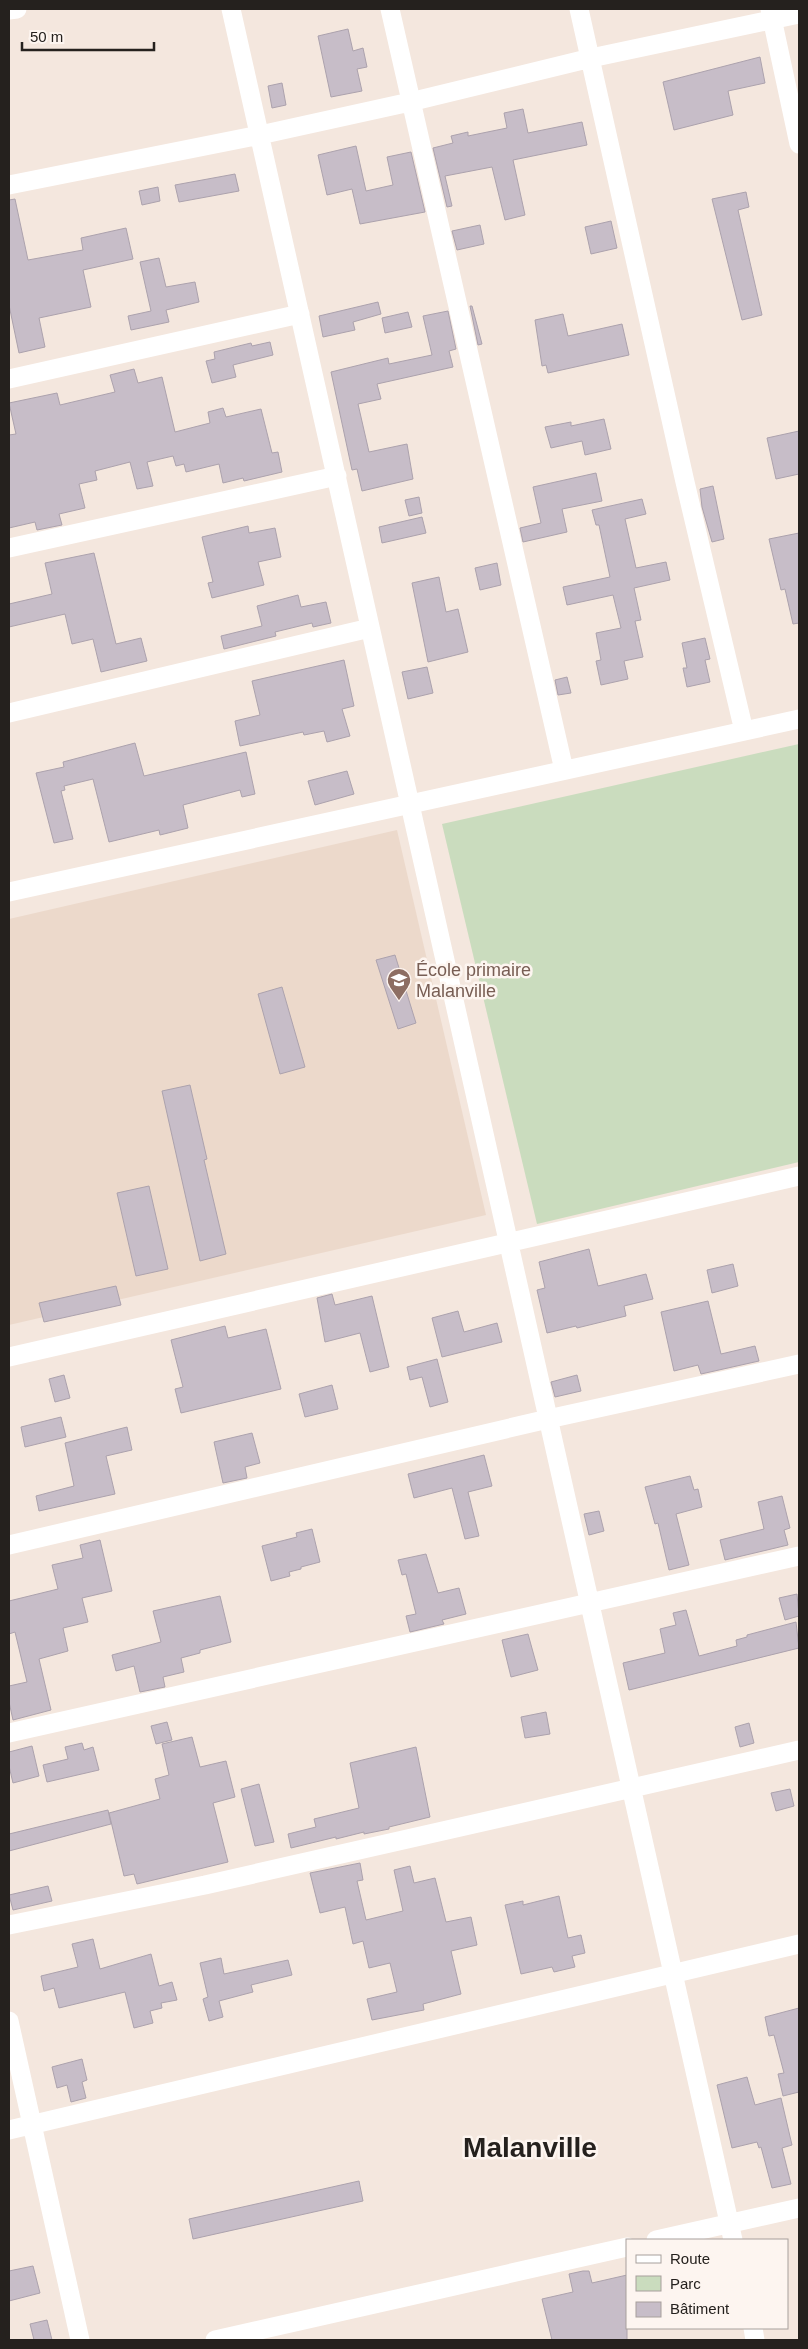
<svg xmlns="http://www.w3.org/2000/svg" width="808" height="2349" viewBox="0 0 808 2349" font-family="Helvetica,sans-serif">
  <rect width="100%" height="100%" fill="#f4e7de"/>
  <path fill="#ecd9cb" d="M 397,830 L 486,1215 L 9,1325 L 9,919 Z"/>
  <path fill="#cadcbe" d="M 799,744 L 799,1162 L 537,1224 L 442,824 Z"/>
  <path fill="#c7bdc8" stroke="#aca2ad" d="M 348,29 L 353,51 L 363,48 L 367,67 L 357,69 L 362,91 L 331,97 L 318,36 Z
    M 760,57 L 765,83 L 728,91 L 733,115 L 674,130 L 663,82 Z
    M 282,83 L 286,105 L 272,108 L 268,86 Z
    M 523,109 L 528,133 L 582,122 L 587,145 L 513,160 L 525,215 L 505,220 L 492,167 L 445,176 L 452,206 L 447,207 L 433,148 L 453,143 L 451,136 L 468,132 L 468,136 L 507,128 L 504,113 Z
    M 356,146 L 366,191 L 393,185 L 387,157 L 411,152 L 425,212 L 360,224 L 352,189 L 327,195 L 318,155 Z
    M 235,174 L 239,191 L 179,202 L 175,185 Z
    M 158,187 L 160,201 L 142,205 L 139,191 Z
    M 746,192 L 749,207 L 738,210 L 762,315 L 742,320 L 712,199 Z
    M 15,199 L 28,260 L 83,250 L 81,238 L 126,228 L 133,259 L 83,270 L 91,307 L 39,318 L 45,347 L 19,353 L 9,305 L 9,200 Z
    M 611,221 L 617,248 L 591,254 L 585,227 Z
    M 480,225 L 484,244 L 457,250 L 452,231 Z
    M 159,258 L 166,287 L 195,282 L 199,302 L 166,310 L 169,322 L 131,330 L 128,316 L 151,311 L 140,262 Z
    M 378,302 L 381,314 L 353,322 L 355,330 L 323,337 L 319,316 Z
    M 470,306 L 472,306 L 482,344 L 478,345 Z
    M 448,311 L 456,349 L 449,351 L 453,367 L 377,384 L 381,399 L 358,404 L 369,452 L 407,444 L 413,479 L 362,491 L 357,469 L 352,470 L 331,372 L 388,358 L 389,364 L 432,355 L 423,316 Z
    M 408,312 L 412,327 L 385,333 L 382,318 Z
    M 563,314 L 568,336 L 622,324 L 629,355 L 548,373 L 546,365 L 542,366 L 535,320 Z
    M 270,342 L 273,355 L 233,365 L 236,377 L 212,383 L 206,361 L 215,359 L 214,352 L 251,343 L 252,346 Z
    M 134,369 L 138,383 L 162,377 L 175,432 L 210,423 L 208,412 L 223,408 L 226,417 L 261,409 L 272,453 L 278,452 L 282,472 L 244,481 L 243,478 L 223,483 L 219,464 L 186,472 L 184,464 L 176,466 L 173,456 L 147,462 L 153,486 L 137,489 L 130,462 L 95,471 L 97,480 L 79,484 L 85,508 L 59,514 L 62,525 L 37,530 L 35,522 L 9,528 L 9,435 L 16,434 L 9,403 L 57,393 L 60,405 L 115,392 L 110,375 Z
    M 604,419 L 611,449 L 585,455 L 582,441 L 551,448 L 545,427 L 571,422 L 571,426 Z
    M 799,431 L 799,474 L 776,479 L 767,438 Z
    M 596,473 L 602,501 L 562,509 L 567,532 L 523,542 L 520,528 L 541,523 L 533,487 Z
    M 713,486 L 724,539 L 712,542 L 702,507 L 700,489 Z
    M 419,497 L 422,513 L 409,516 L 405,500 Z
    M 642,499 L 646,514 L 625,519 L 636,568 L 666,562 L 670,580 L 634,588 L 641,620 L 635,621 L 643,657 L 624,661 L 628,679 L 601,685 L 596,661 L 601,660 L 596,633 L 621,628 L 613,595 L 567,605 L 563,587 L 610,577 L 599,525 L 596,525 L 592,510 Z
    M 422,517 L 426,533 L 382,543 L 379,527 Z
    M 248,526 L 249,533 L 275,528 L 281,557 L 258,562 L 264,585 L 212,598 L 208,583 L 213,582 L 202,537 Z
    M 799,533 L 799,623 L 793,624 L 785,589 L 781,590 L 769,539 Z
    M 94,553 L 116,644 L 141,638 L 147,661 L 101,672 L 93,639 L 72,644 L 65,614 L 9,627 L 9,604 L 52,594 L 45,563 Z
    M 497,563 L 501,585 L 480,590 L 475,568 Z
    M 439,577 L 446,612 L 458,609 L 468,652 L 428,662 L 412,583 Z
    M 298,595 L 301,607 L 326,602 L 331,623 L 313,627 L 312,623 L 275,632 L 276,636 L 224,649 L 221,636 L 262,626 L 257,606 Z
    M 705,638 L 710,659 L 705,660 L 710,682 L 687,687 L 683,668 L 687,668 L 682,643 Z
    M 344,660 L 354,706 L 342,709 L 350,736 L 327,742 L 324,731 L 304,735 L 303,732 L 240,746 L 235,721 L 260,715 L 252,681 Z
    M 427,667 L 433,693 L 408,699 L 402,672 Z
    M 567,677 L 571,693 L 558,695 L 555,680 Z
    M 135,743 L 144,776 L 246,752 L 255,794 L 242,797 L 240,790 L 183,805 L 188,828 L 160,835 L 159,830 L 109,842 L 93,779 L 64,786 L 65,790 L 61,791 L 73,839 L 54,843 L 36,773 L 64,767 L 63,762 Z
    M 347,771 L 354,794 L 315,805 L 308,781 Z
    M 395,955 L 416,1023 L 398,1029 L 376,960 Z
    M 282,987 L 305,1067 L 280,1074 L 258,994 Z
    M 190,1085 L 207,1159 L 204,1160 L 226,1254 L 200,1261 L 162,1091 Z
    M 149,1186 L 168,1269 L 136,1276 L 117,1193 Z
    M 589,1249 L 598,1286 L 646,1274 L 653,1299 L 624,1306 L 626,1316 L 577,1328 L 576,1326 L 547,1333 L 537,1290 L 545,1288 L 539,1262 Z
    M 733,1264 L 738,1286 L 712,1293 L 707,1270 Z
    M 116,1286 L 121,1305 L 44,1322 L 39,1303 Z
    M 332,1294 L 335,1305 L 372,1296 L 389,1367 L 370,1372 L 360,1333 L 325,1342 L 317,1298 Z
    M 708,1301 L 721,1354 L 755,1346 L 759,1361 L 701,1374 L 698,1365 L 674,1371 L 661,1312 Z
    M 458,1311 L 464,1332 L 497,1323 L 502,1342 L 442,1357 L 432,1318 Z
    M 225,1326 L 228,1338 L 266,1329 L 281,1389 L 181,1413 L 175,1389 L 183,1387 L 171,1340 Z
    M 437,1359 L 448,1402 L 430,1407 L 422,1377 L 410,1380 L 407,1367 Z
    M 64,1375 L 70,1398 L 55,1402 L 49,1379 Z
    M 577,1375 L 581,1391 L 555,1397 L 551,1382 Z
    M 332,1385 L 338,1409 L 305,1417 L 299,1394 Z
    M 61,1417 L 66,1437 L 25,1447 L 21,1427 Z
    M 127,1427 L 132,1450 L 106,1456 L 115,1494 L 39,1511 L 36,1496 L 74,1486 L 65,1443 Z
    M 252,1433 L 260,1463 L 245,1467 L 247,1478 L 223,1483 L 214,1442 Z
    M 484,1455 L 492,1486 L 468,1492 L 479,1536 L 465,1539 L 452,1488 L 414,1498 L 408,1474 Z
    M 690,1476 L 694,1490 L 698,1489 L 702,1507 L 676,1514 L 689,1565 L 669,1570 L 658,1523 L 655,1524 L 645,1487 Z
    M 782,1496 L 790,1528 L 784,1530 L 788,1545 L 725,1560 L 720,1540 L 764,1529 L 758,1502 Z
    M 599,1511 L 604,1531 L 589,1535 L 584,1514 Z
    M 312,1529 L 320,1562 L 301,1567 L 301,1569 L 289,1572 L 290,1576 L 271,1581 L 262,1546 L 297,1537 L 296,1533 Z
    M 100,1540 L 112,1591 L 82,1598 L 88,1622 L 63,1628 L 68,1651 L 39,1659 L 51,1710 L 13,1720 L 9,1702 L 9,1686 L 27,1682 L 15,1632 L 9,1634 L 9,1601 L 58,1589 L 52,1565 L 83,1558 L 80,1545 Z
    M 426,1554 L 438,1593 L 459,1588 L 466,1614 L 442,1620 L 444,1624 L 410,1632 L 406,1616 L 416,1614 L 406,1574 L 402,1575 L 398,1560 Z
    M 797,1594 L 799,1616 L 785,1620 L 779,1598 Z
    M 220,1596 L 231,1642 L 200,1650 L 200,1653 L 181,1658 L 184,1672 L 163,1677 L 165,1687 L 140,1692 L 134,1666 L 116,1671 L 112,1655 L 161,1642 L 153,1611 Z
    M 686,1610 L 699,1656 L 737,1646 L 736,1640 L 747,1637 L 747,1635 L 796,1622 L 799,1648 L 629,1690 L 623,1663 L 665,1653 L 660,1629 L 676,1625 L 673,1613 Z
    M 528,1634 L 538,1670 L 511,1677 L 502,1640 Z
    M 546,1712 L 550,1734 L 525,1738 L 521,1717 Z
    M 167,1722 L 172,1740 L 156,1744 L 151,1726 Z
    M 749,1723 L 754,1743 L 740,1747 L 735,1727 Z
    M 192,1737 L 200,1767 L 226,1761 L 235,1797 L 213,1803 L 228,1862 L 137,1884 L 134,1874 L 124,1876 L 109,1813 L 160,1799 L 155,1779 L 169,1775 L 162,1744 Z
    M 82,1743 L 84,1750 L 93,1747 L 99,1770 L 47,1782 L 43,1765 L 68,1759 L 65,1747 Z
    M 32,1746 L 39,1776 L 13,1783 L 9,1766 L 9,1752 Z
    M 416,1747 L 430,1817 L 389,1827 L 389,1829 L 364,1834 L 364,1832 L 336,1839 L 336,1837 L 291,1848 L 288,1834 L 316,1827 L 314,1819 L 359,1808 L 350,1763 Z
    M 259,1784 L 274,1842 L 255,1846 L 241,1789 Z
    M 790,1789 L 794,1806 L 776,1811 L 771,1793 Z
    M 108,1810 L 111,1824 L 9,1851 L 9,1834 Z
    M 360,1863 L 363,1880 L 357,1881 L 366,1920 L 403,1911 L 394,1870 L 410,1866 L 414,1883 L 435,1878 L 446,1922 L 471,1917 L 477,1945 L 451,1951 L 461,1994 L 423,2004 L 424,2010 L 372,2020 L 367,1999 L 397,1992 L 390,1963 L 369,1968 L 363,1941 L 353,1944 L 345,1907 L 320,1913 L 310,1873 Z
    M 48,1886 L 52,1901 L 13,1910 L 9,1895 Z
    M 559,1896 L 568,1938 L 581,1935 L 585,1953 L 572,1956 L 575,1967 L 554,1972 L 552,1967 L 521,1974 L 505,1905 L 523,1901 L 523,1905 Z
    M 93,1939 L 100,1969 L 151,1954 L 159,1986 L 172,1982 L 177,2000 L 161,2003 L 162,2008 L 150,2011 L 153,2023 L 134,2028 L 125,1992 L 59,2008 L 54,1988 L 44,1991 L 41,1976 L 78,1967 L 72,1944 Z
    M 221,1958 L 224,1974 L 288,1960 L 292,1975 L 251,1985 L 253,1992 L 219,2001 L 223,2017 L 209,2021 L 203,1999 L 208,1997 L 200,1963 Z
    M 799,2008 L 799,2092 L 783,2096 L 778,2074 L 784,2073 L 774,2035 L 769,2036 L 765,2017 Z
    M 82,2059 L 87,2080 L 82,2082 L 86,2098 L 71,2102 L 67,2085 L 57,2088 L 52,2067 Z
    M 747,2077 L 755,2105 L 781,2098 L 792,2145 L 782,2148 L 791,2184 L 772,2188 L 761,2147 L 759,2148 L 757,2142 L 732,2148 L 717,2085 Z
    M 359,2181 L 363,2201 L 193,2239 L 189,2219 Z
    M 33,2266 L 40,2293 L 9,2301 L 9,2271 Z
    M 583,2271 L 589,2271 L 592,2283 L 627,2275 L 627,2340 L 552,2340 L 542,2299 L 573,2292 L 569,2274 Z
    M 47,2320 L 52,2340 L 34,2340 L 30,2324 Z"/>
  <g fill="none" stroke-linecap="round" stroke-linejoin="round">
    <path stroke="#fff" stroke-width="19" d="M 231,9 L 733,2240
      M 390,9 L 564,770
      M 579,9 L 685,482 L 744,731
      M 770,9 L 799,144
      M 9,10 L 17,9
      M 9,185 L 260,135 L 410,102 L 591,58 L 799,14
      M 9,379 L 300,314
      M 9,548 L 337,476
      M 9,713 L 370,628
      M 9,892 L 799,719
      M 9,1357 L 799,1176
      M 9,1545 L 548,1419 L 799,1364
      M 9,1733 L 799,1556
      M 9,1925 L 205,1885 L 799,1750
      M 9,2021 L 80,2340
      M 9,2130 L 799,1944
      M 656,2240 L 799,2208
      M 753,2328 L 755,2340
      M 215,2340 L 627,2247"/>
  </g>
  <defs>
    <g id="school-pin" transform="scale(1.25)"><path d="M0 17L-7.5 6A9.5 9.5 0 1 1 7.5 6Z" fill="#8d6e63" stroke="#fdf5f0"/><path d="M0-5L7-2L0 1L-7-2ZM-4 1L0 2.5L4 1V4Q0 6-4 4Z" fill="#fff"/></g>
  </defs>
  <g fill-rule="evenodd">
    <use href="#school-pin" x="399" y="980"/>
  </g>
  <g text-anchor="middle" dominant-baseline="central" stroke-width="5" stroke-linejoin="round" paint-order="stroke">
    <g font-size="18" fill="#785e54" stroke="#fdf5f0" text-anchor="start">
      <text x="416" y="970">École primaire<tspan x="416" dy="21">Malanville</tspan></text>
    </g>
    <g font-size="28" font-weight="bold" fill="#25211e" stroke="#fdf5f0">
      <text x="530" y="2147">Malanville</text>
    </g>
  </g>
  <rect width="808" height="2349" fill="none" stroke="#25211e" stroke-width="20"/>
  <rect x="626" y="2239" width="162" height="90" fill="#fdf5f0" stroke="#a7a09c"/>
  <rect x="636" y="2255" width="25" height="8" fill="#ffffff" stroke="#a7a09c"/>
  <text x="670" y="2264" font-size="15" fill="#25211e">Route</text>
  <rect x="636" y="2276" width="25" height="15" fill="#cadcbe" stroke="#a7a09c"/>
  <text x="670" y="2289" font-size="15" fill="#25211e">Parc</text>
  <rect x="636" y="2302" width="25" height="15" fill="#c7bdc8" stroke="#a7a09c"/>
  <text x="670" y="2314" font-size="15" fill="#25211e">Bâtiment</text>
  <path d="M22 42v8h132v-8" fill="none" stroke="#25211e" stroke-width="2.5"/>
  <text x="30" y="42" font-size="15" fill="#25211e" stroke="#fdf5f0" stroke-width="4" paint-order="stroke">50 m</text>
</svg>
